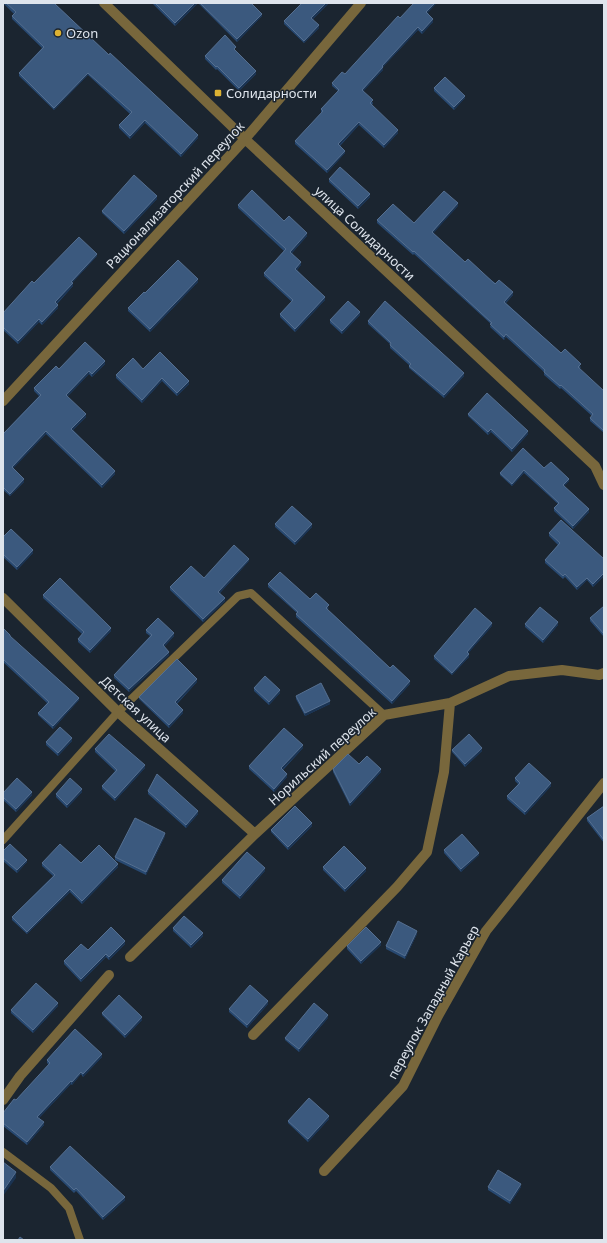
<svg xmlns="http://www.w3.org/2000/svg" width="607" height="1243" viewBox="0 0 607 1243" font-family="'Noto Sans',sans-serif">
  <rect width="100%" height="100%" fill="#1b2530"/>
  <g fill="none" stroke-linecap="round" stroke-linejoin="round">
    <path stroke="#78673c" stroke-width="8" d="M 3,840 L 118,712 L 238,596 L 251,593 L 384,715
      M 3,1152 L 51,1188 L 69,1208 L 80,1240"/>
    <path stroke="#78673c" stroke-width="10" d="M 104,3 L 245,139 L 595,466 L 604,485
      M 3,401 L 245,139 L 361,3
      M 3,598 L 118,712 L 255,834
      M 130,957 L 255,834 L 384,715 L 450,703 L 509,676 L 562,670 L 599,675 L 604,673
      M 253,1035 L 397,887 L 427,852 L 444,772 L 450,703
      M 3,1100 L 20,1076 L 109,975
      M 324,1171 L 403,1086 L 438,1016 L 486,931 L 604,783"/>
  </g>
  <path fill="#284971" d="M 3,3 L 54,3 L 85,33 L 198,138 L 181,157 L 145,123 L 130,139 L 119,128 L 119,125 L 130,114 L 88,75 L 54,110 L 19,76 L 19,73 L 42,48 L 12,19 L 12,16 L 14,14 Z
    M 152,3 L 251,3 L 262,16 L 237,42 L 198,3 L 175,26 Z
    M 302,3 L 329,3 L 313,19 L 319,28 L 304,43 L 284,24 L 284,21 Z
    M 428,13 L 433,22 L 422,34 L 418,30 L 383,67 L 383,70 L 363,91 L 373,103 L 372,105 L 398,133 L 384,148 L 359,125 L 340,146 L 345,153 L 327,173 L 295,144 L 295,141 L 322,113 L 321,112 L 321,109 L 338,91 L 332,86 L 332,83 L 345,74 L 400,18 Z
    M 236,50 L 235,51 L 256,74 L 239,91 L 217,69 L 216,70 L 205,59 L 205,56 Z
    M 434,88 L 465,98 L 454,110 L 434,91 Z
    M 329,179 L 370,197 L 358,209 L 329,182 Z
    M 157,199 L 124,234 L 102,213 L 102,211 Z
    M 238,205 L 284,221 L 307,236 L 292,253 L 301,265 L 297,270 L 325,300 L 295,332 L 280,317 L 280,314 L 292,302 L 264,276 L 264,273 L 284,251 L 238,208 Z
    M 458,206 L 433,233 L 465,262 L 513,295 L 506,303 L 561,353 L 581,367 L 579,369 L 604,391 L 604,433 L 590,421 L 590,418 L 592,416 L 561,388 L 560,389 L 544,375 L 544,372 L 506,337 L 504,340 L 490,327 L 491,324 L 414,254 L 413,255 L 377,223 L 377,220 L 414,223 Z
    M 97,256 L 72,283 L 73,286 L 57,304 L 58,308 L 42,325 L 39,322 L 18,344 L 3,330 L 3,313 L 34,283 Z
    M 198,282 L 150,332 L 128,311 L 128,308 L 145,293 Z
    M 360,315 L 342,334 L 330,323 L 330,320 Z
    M 368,321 L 464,376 L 444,398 L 409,368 L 409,365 L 390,348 L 390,344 L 368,324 Z
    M 105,364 L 92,377 L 89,374 L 67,397 L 86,417 L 73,430 L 115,474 L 102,488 L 46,434 L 13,468 L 24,482 L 10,496 L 3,490 L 3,434 L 39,396 L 34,391 L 34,388 L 59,369 Z
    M 143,369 L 189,384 L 177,396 L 162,381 L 142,403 L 116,378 L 116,375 Z
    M 468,414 L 528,434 L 512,452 L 491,432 L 488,435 L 468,416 Z
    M 544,468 L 569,481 L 564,486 L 589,512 L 573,529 L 554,511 L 554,508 L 558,504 L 524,473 L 512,486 L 500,475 L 500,473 Z
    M 275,524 L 312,527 L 295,545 L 275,527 Z
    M 549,533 L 604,576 L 593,587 L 587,580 L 577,590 L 565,577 L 563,579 L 545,563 L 545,560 L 558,545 L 549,536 Z
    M 3,537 L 33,553 L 17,570 L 3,557 Z
    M 249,561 L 220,593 L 225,601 L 203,622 L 170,590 L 170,587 L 204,578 Z
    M 268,584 L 310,599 L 329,608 L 327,609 L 390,668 L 410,684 L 392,704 L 296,617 L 296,614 L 297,613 L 268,587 Z
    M 43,595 L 111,631 L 90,653 L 78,642 L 78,639 L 82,634 L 43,598 Z
    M 604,606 L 604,637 L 590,621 L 590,618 Z
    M 525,624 L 558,625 L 543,643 L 525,627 Z
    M 492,626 L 468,653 L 469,657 L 452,675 L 434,659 L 434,656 Z
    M 3,628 L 10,637 L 79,700 L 53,729 L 38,715 L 38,713 L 47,703 L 3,662 Z
    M 146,630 L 174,636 L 164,647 L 169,655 L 129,692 L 114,678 L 114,675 L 150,636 L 146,633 Z
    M 197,682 L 177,704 L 183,713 L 169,728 L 139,699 L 139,697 Z
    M 254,688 L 280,693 L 269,705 L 254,691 Z
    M 296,696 L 330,704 L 305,716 L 296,699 Z
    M 72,741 L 58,756 L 46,745 L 46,742 Z
    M 303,748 L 283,770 L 287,777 L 274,792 L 249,769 L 249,766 Z
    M 95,749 L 145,768 L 115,801 L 102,789 L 102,786 L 115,771 L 95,752 Z
    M 452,750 L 482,751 L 465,767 L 452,752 Z
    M 359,764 L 381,772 L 350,806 L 333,772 L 333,769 Z
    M 515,778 L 551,786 L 525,815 L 507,799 L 507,796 L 518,784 L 515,781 Z
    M 148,791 L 198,814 L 186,828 L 148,794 Z
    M 82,792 L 67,808 L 56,797 L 56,794 Z
    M 3,793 L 32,795 L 16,812 L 3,800 Z
    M 604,806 L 604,843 L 587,821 L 587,818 Z
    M 312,826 L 288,850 L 271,832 L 271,830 Z
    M 165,836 L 146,875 L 115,860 L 115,857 Z
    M 444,850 L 479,855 L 461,872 L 444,853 Z
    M 3,851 L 27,862 L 17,873 L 3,861 Z
    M 42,863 L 81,863 L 118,867 L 82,904 L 70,892 L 27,934 L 12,920 L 12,917 L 53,876 L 42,866 Z
    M 323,867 L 366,871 L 345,892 L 323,870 Z
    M 265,871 L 240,899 L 222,883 L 222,880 Z
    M 173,928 L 203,936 L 191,948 L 173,931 Z
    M 417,934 L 405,959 L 386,949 L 386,946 Z
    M 125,944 L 109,960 L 106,957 L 81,982 L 64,964 L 64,961 L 88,950 Z
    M 381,945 L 361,964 L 347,949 L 347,946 Z
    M 268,1004 L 247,1028 L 229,1012 L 229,1009 Z
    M 58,1006 L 33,1033 L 11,1013 L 11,1010 Z
    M 102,1013 L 142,1020 L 125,1038 L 102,1015 Z
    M 328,1018 L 299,1052 L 285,1040 L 285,1038 Z
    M 102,1057 L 83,1077 L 81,1074 L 72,1085 L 71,1084 L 39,1118 L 44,1125 L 27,1145 L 3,1126 L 3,1113 L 16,1100 L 49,1065 L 47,1063 L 47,1060 Z
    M 329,1119 L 308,1142 L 288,1123 L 288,1121 Z
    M 50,1167 L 125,1200 L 103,1220 L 76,1191 L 74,1193 L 50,1170 Z
    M 488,1187 L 521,1187 L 510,1204 L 488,1190 Z"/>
  <path fill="#1a3352" d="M 195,3 L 198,3 L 175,26 L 175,23 Z
    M 326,3 L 329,3 L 311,21 L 311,18 Z
    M 435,3 L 437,3 L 426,15 L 426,12 Z
    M 262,14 L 262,16 L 237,42 L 237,39 Z
    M 433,19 L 433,22 L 422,34 L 422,31 Z
    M 319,25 L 319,28 L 304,43 L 304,41 Z
    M 418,27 L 418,30 L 382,68 L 382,66 Z
    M 383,67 L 383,70 L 362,93 L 362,90 Z
    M 256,71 L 256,74 L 239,91 L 239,88 Z
    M 88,73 L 88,75 L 54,110 L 54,108 Z
    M 465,96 L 465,98 L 454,110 L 454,107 Z
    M 145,120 L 145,123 L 130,139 L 130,136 Z
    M 359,122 L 359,125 L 338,147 L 338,144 Z
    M 398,130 L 398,133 L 384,148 L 384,145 Z
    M 198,135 L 198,138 L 181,157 L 181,154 Z
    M 345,151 L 345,153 L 327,173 L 327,170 Z
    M 370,194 L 370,197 L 358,209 L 358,206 Z
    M 157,196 L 157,199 L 124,234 L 124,231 Z
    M 458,203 L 458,206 L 432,235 L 432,232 Z
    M 307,233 L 307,236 L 290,255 L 290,252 Z
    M 97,254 L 97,256 L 71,284 L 71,282 Z
    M 301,262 L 301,265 L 295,272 L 295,269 Z
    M 198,279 L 198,282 L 150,332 L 150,329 Z
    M 73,283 L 73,286 L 55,305 L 55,302 Z
    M 513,292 L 513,295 L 504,304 L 504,302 Z
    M 325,297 L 325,300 L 295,332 L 295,329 Z
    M 58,305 L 58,308 L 42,325 L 42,322 Z
    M 360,312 L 360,315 L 342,334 L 342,331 Z
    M 39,319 L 39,322 L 18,344 L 18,341 Z
    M 506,334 L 506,337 L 504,340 L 504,337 Z
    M 105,361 L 105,364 L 92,377 L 92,374 Z
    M 89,371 L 89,374 L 66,398 L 66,395 Z
    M 464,373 L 464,376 L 444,398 L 444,395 Z
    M 162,378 L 162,381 L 142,403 L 142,400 Z
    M 189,381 L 189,384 L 177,396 L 177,393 Z
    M 86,414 L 86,417 L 71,432 L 71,429 Z
    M 491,429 L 491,432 L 488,435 L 488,432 Z
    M 46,431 L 46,434 L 12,470 L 12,467 Z
    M 528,431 L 528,434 L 512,452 L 512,449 Z
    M 524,470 L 524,473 L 512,486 L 512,484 Z
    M 115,471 L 115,474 L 102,488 L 102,485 Z
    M 24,479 L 24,482 L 10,496 L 10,494 Z
    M 569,479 L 569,481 L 563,488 L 563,485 Z
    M 589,509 L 589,512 L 573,529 L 573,526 Z
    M 312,524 L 312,527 L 295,545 L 295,542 Z
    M 33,550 L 33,553 L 17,570 L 17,567 Z
    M 249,559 L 249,561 L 218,595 L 218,592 Z
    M 604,573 L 604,576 L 593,587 L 593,584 Z
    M 587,578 L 587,580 L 577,590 L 577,587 Z
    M 225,598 L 225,601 L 203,622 L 203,619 Z
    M 558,622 L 558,625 L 543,643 L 543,640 Z
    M 492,623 L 492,626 L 467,655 L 467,652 Z
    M 111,628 L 111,631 L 90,653 L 90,650 Z
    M 174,633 L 174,636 L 163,648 L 163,645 Z
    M 169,652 L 169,655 L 129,692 L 129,689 Z
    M 469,654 L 469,657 L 452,675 L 452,673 Z
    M 197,679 L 197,682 L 175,705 L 175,702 Z
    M 410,681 L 410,684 L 392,704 L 392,701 Z
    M 280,690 L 280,693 L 269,705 L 269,702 Z
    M 79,698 L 79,700 L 53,729 L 53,726 Z
    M 330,701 L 330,704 L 305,716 L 305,713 Z
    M 183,710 L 183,713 L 169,728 L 169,725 Z
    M 72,738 L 72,741 L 58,756 L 58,753 Z
    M 303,745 L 303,748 L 281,771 L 281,768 Z
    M 482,748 L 482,751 L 465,767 L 465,764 Z
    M 145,765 L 145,768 L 115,801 L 115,798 Z
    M 381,769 L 381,772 L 350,806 L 350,803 Z
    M 287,774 L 287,777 L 274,792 L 274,789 Z
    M 551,783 L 551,786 L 525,815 L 525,812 Z
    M 82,789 L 82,792 L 67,808 L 67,805 Z
    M 32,792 L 32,795 L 16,812 L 16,809 Z
    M 198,811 L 198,814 L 186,828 L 186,825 Z
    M 312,823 L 312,826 L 288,850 L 288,847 Z
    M 165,833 L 165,836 L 146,875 L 146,872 Z
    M 479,853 L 479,855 L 461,872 L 461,869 Z
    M 27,860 L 27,862 L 17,873 L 17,870 Z
    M 118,864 L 118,867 L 82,904 L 82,901 Z
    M 265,868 L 265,871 L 240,899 L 240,896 Z
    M 366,868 L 366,871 L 345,892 L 345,889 Z
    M 70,889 L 70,892 L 27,934 L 27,932 Z
    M 417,931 L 417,934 L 405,959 L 405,956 Z
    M 203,933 L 203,936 L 191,948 L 191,945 Z
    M 125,941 L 125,944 L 109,960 L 109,957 Z
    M 381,942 L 381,945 L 361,964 L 361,961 Z
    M 106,954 L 106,957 L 81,982 L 81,979 Z
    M 268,1001 L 268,1004 L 247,1028 L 247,1025 Z
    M 58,1003 L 58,1006 L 33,1033 L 33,1030 Z
    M 328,1015 L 328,1018 L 299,1052 L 299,1049 Z
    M 142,1017 L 142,1020 L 125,1038 L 125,1035 Z
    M 102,1054 L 102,1057 L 83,1077 L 83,1074 Z
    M 81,1072 L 81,1074 L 72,1085 L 72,1082 Z
    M 71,1081 L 71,1084 L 37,1120 L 37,1117 Z
    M 329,1116 L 329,1119 L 308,1142 L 308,1139 Z
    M 44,1122 L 44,1125 L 27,1145 L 27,1142 Z
    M 16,1172 L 16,1178 L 3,1196 L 3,1191 Z
    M 521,1184 L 521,1187 L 510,1204 L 510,1201 Z
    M 125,1197 L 125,1200 L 103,1220 L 103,1217 Z"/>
  <path fill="#3b597e" stroke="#556f90" d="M 6,3 L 54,3 L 109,55 L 110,53 L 198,135 L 181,154 L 145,120 L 130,136 L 119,125 L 132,112 L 88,73 L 54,108 L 19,73 L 44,47 L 12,16 L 16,12 Z
    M 155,3 L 195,3 L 175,23 Z
    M 200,3 L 251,3 L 262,14 L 237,39 Z
    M 302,3 L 326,3 L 311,18 L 319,25 L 304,41 L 284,21 Z
    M 414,3 L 435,3 L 426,12 L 433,19 L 422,31 L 418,27 L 382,66 L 383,67 L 362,90 L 373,100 L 370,103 L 398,130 L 384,145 L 359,122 L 338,144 L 345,151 L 327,170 L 295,141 L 323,111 L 321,109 L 339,90 L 332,83 L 342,72 L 345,74 L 398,16 L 400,18 Z
    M 225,35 L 236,47 L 234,49 L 256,71 L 239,88 L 217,66 L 216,67 L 205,56 Z
    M 445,77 L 465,96 L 454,107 L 434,88 Z
    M 340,167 L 370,194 L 358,206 L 329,179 Z
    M 134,175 L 157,196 L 124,231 L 102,211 Z
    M 252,190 L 284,221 L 289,216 L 307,233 L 290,252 L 301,262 L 295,269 L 325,297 L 295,329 L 280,314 L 293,300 L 264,273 L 286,249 L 238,205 Z
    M 444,191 L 458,203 L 432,232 L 465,262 L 468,259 L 495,284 L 499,280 L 513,292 L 504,302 L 561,353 L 565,349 L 581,364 L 578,367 L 604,391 L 604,431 L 590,418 L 593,414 L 561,385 L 560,386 L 544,372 L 545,370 L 506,334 L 504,337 L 490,324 L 492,323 L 414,251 L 413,252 L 377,220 L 393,204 L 414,223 Z
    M 79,237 L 97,254 L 71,282 L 73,283 L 55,302 L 58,305 L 42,322 L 39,319 L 18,341 L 3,327 L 3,313 L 32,281 L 34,283 Z
    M 178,260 L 198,279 L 150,329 L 128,308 L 144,292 L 145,293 Z
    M 348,301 L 360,312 L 342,331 L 330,320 Z
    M 385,301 L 464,373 L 444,395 L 409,366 L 411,364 L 390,345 L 391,343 L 368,321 Z
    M 85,342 L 105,361 L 92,374 L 89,371 L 66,395 L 86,414 L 71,429 L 115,471 L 102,485 L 46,431 L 12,467 L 24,479 L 10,494 L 3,487 L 3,434 L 41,395 L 34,388 L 56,366 L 59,369 Z
    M 160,352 L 189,381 L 177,393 L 162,378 L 142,400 L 116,375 L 133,358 L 143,369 Z
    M 487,393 L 528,431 L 512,449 L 491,429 L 488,432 L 468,414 Z
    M 523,448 L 544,468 L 551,462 L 569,479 L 563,485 L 589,509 L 573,526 L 554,508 L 559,503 L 524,470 L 512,484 L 500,473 Z
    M 292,506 L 312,524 L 295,542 L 275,524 Z
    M 561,520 L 604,559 L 604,573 L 593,584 L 587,578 L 577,587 L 565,574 L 563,576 L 545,560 L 560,543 L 549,533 Z
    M 11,529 L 33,550 L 17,567 L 3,554 L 3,537 Z
    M 234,545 L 249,559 L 218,592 L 225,598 L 203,619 L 170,587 L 191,566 L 204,578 Z
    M 280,572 L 310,599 L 316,593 L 329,605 L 326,608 L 390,668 L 393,665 L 410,681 L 392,701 L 296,614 L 298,612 L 268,584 Z
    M 60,578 L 111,628 L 90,650 L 78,639 L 84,632 L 43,595 Z
    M 604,606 L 604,634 L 590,618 Z
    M 540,607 L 558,622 L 543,640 L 525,624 Z
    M 475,608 L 492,623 L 467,652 L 469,654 L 452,673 L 434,656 Z
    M 158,618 L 174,633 L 163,645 L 169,652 L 129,689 L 114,675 L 152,635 L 146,630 Z
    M 3,628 L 10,635 L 10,636 L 79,698 L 53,726 L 38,713 L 49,702 L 3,659 Z
    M 177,659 L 197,679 L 175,702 L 183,710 L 169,725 L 139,697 Z
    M 265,676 L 280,690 L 269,702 L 254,688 Z
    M 321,683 L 330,701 L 305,713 L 296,696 Z
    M 60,727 L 72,738 L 58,753 L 46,742 Z
    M 284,728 L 303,745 L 281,768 L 287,774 L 274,789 L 249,766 Z
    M 109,734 L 145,765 L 115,798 L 102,786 L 117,770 L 95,749 Z
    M 469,734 L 482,748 L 465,764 L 452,750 Z
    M 348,754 L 359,764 L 367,756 L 381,769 L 350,803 L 333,769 Z
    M 529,763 L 551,783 L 525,812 L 507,796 L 520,783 L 515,778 Z
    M 157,774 L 198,811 L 186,825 L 148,791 Z
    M 17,778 L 32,792 L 16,809 L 3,797 L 3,793 Z
    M 70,778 L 82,789 L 67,805 L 56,794 Z
    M 295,806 L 312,823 L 288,847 L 271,830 Z
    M 604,806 L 604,840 L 587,818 Z
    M 135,818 L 165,833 L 146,872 L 115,857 Z
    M 462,834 L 479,853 L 461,869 L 444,850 Z
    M 10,844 L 27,860 L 17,870 L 3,858 L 3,851 Z
    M 60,844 L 81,863 L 99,845 L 118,864 L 82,901 L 70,889 L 27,932 L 12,917 L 55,875 L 42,863 Z
    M 344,846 L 366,868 L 345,889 L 323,867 Z
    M 247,852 L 265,868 L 240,896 L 222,880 Z
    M 184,916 L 203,933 L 191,945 L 173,928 Z
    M 398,921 L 417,931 L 405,956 L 386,946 Z
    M 111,927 L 125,941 L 109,957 L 106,954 L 81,979 L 64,961 L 81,944 L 88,950 Z
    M 366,927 L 381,942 L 361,961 L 347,946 Z
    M 36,983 L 58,1003 L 33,1030 L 11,1010 Z
    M 250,985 L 268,1001 L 247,1025 L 229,1009 Z
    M 119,995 L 142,1017 L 125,1035 L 102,1013 Z
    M 314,1003 L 328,1015 L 299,1049 L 285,1038 Z
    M 75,1029 L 102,1054 L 83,1074 L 81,1072 L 72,1082 L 71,1081 L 37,1117 L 44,1122 L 27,1142 L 3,1123 L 3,1113 L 14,1099 L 16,1100 L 50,1063 L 47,1060 Z
    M 309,1098 L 329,1116 L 308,1139 L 288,1121 Z
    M 70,1146 L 125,1197 L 103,1217 L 76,1188 L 74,1190 L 50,1167 Z
    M 3,1162 L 16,1172 L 3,1191 Z
    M 498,1170 L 521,1184 L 510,1201 L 488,1187 Z
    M 20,1237 L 24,1240 L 18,1240 Z"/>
  <g fill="#dcb233" stroke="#1b2530" stroke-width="1.5">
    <circle cx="58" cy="33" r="4"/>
    <rect x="214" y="89" width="8" height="8" rx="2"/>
  </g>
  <g text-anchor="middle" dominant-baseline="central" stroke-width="3" stroke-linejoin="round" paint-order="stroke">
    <g font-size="13" fill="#dee4ec" stroke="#1b2530" text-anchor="start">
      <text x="66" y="33">Ozon</text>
      <text x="226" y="93">Солидарности</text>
    </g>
    <g font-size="13" fill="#dee4ec" stroke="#1b2530">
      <text transform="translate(175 195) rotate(-47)">Рационализаторский переулок</text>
      <text transform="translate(365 233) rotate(43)">улица Солидарности</text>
      <text transform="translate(136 709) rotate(43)">Детская улица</text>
      <text transform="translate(322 756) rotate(-42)">Норильский переулок</text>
      <text transform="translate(433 1002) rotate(-61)">переулок Западный Карьер</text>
    </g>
  </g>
  <rect width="607" height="1243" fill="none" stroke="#dee4ec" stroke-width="8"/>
</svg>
